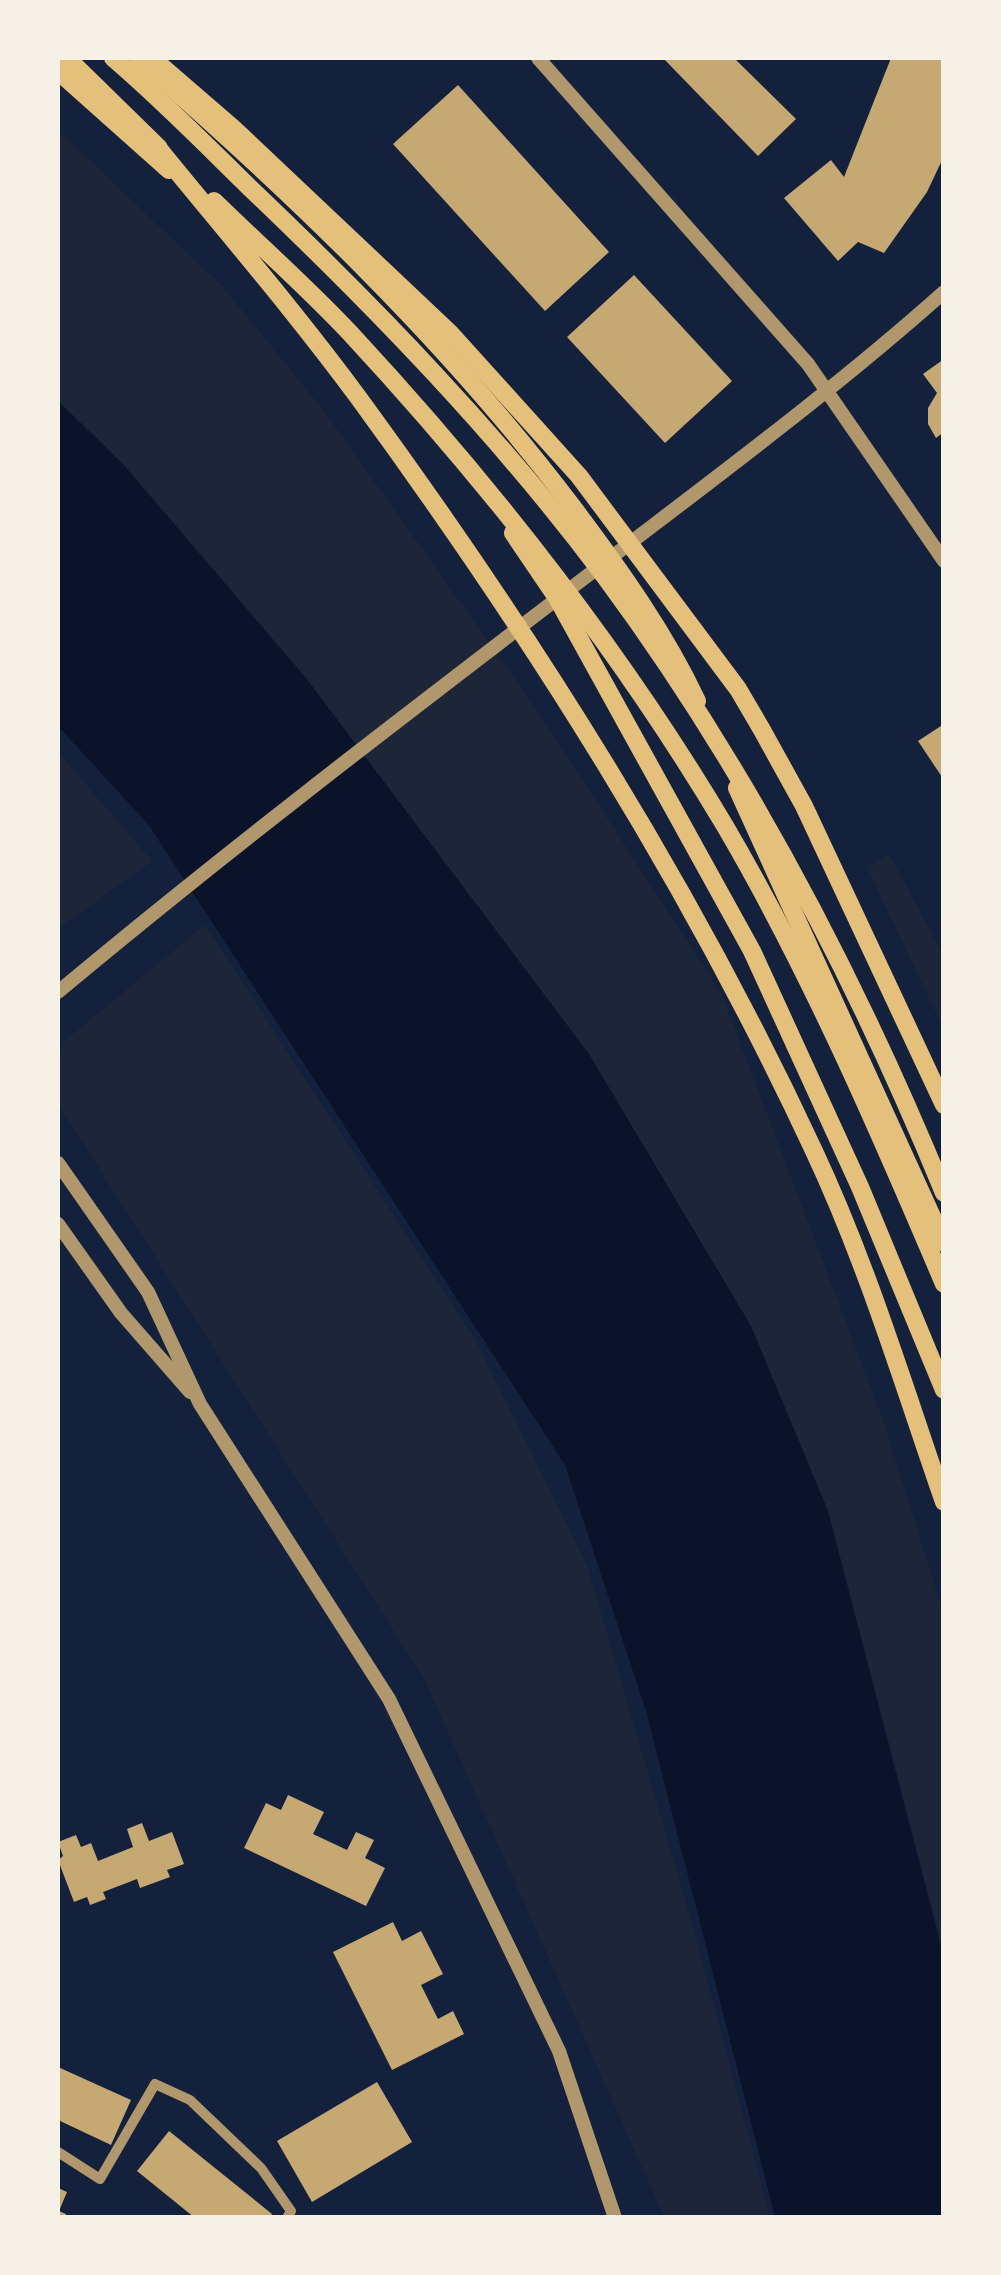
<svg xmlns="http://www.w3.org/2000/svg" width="1001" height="2275" viewBox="0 0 1001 2275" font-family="Lato,sans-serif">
  <rect width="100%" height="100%" fill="#14213d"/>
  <path fill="#1d2539" d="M 58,130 L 223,287 L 324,411 L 537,710 L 722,995 L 884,1423 L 943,1612 L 943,1948 L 828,1511 L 751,1326 L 123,464 L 58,401 Z
    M 58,752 L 152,861 L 58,929 Z
    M 889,854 L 943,954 L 943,1028 L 867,867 Z
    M 205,925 L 477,1343 L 587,1565 L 695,1934 L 770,2217 L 664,2217 L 425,1680 L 58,1104 L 58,1062 L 63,1042 Z"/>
  <path fill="#0b132b" d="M 58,401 L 123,464 L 306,678 L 589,1054 L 751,1326 L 828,1511 L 943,1954 L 943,2217 L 775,2217 L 646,1711 L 565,1465 L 148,824 L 58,726 Z"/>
  <path fill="#c6a872" d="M 663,58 L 734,58 L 796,119 L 758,156 Z
    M 891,58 L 944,58 L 944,156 L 927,192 L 884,253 L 858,242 L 838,261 L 784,198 L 831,160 L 844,177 Z
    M 458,85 L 609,252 L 545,311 L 393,144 Z
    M 634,275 L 732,381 L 665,443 L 567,337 Z
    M 944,359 L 944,432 L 936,438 L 928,424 L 928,408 L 937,393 L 923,374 Z
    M 944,724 L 944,780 L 918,741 Z
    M 288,1795 L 324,1812 L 313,1834 L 347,1850 L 356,1832 L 374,1840 L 365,1858 L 385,1868 L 366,1906 L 244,1848 L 266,1803 L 281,1810 Z
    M 142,1823 L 149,1841 L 172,1832 L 184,1864 L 167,1870 L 170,1877 L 140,1888 L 137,1879 L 103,1892 L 106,1899 L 90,1905 L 87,1897 L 74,1902 L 58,1860 L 63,1856 L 58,1842 L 76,1835 L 81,1847 L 91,1843 L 98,1861 L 133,1847 L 127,1829 Z
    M 393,1922 L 402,1941 L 421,1931 L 443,1974 L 421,1985 L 438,2019 L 453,2011 L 464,2034 L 392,2070 L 333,1952 Z
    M 58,2067 L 131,2100 L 111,2145 L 58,2120 Z
    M 377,2082 L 412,2142 L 312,2202 L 277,2141 Z
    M 169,2131 L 272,2214 L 270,2218 L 195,2218 L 137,2171 Z
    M 58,2188 L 67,2192 L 59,2211 L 66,2214 L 65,2218 L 58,2218 Z"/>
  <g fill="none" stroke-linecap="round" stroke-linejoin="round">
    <path stroke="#b1986c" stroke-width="10" d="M 58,2152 L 100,2179 L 155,2084 L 190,2100 L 261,2168 L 291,2211 L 287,2218"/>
    <path stroke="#b1986c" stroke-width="14" d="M 538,58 L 808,364 L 944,561
      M 58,992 C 234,845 417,706 600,566 C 716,477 834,390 944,292
      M 58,1163 L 148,1292 L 200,1404 L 389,1699 L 559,2051 L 615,2218
      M 58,1224 L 121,1313 L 190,1392"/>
    <path stroke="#e5c07b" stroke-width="18" d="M 138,58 C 295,195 449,342 575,510 C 620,570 665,633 697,701
      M 58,71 L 169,170
      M 513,533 L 557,598 L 752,951 L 860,1187 L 944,1390
      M 737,788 L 944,1243"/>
    <path stroke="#e5c07b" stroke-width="18" d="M 67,58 L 159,148
      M 113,58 C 161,99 205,144 250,188 C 378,310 500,436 606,578 C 746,767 855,976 944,1193
      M 152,58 L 233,128 L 450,333 L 579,476 L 738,689 L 762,730 L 804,806 L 944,1105
      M 154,143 C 222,227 294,310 358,397 C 532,635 690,884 814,1151 C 867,1264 903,1384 944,1502
      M 214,201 C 259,245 307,287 350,333 C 490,484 619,648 725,826 C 809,969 879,1131 944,1284"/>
  </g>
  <rect width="1001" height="2275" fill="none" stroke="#f6f1e7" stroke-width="120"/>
</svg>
